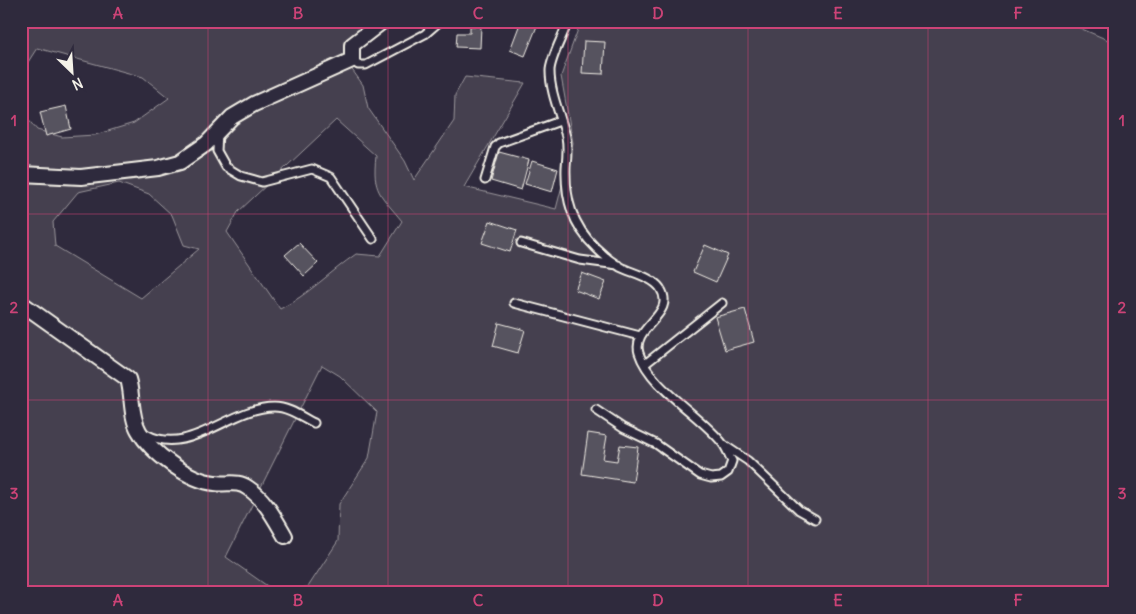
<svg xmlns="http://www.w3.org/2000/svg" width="1136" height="614" viewBox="0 0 1136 614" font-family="Delius,sans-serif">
<rect width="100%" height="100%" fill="#2f2a3d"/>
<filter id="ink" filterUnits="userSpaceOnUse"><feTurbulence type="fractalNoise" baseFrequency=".02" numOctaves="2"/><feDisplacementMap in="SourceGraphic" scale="10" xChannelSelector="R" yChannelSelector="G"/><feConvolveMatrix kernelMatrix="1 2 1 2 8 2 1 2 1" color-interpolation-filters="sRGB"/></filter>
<g filter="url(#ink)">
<path fill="#454050" stroke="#9c989c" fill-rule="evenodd" d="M 21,21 L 372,21 L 345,44 L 343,57 L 363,85 L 368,108 L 405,161 L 414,180 L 454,121 L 455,95 L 465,77 L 525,83 L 464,187 L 556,209 L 573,143 L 561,76 L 581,21 L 1063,21 L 1108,40 L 1115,43 L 1115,593 L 21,593 L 21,111 L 37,130 L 62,137 L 95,135 L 134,123 L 169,98 L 143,77 L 37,48 L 21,73 ZM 336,120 L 376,156 C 372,192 380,194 402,221 L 380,256 L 356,254 C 330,272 308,295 280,309 L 227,232 L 238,212 ZM 119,183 L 149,194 L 172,215 L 184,245 L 199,249 L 141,298 L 55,246 L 53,222 L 78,192 ZM 322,365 L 340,376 L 377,412 L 369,458 L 339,504 L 338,541 L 308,587 L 273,590 L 226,557 Z"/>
<path fill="#56525f" stroke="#f4f1e8" d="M 521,21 L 537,26 L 525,56 L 510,50 Z
M 470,26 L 481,26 L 480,48 L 456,47 L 457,33 L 470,33 Z
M 584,41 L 605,42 L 603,74 L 582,73 Z
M 66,106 L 71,129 L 46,136 L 40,112 Z
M 499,152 L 529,160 L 521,190 L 491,181 Z
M 532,161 L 558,169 L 552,192 L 525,184 Z
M 490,221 L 517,230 L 510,252 L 482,243 Z
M 299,243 L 318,263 L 304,276 L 285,255 Z
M 705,245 L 728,255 L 716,282 L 693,272 Z
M 582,273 L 606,282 L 599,299 L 575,290 Z
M 745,309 L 754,342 L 725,350 L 715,317 Z
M 499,323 L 525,330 L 518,353 L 493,346 Z
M 588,433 L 607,436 L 603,459 L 617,461 L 620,445 L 638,447 L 633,482 L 582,474 Z"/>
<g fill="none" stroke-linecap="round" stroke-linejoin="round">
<defs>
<path id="lane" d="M 568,21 C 564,34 550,59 550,71 C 550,93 561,116 566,137 C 568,146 567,157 566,167 C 565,199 572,225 596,248 C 603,255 612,262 620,267 C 632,273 652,277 660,288 C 678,315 631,326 639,353 C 650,388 702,416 723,444 C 727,449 729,456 732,461 L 728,472 L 721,477 L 711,478 L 700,475 L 656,444 L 623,428 L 596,410
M 352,60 L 358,65 L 366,65 L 425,34 L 440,21
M 218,132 L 217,151 L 226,167 L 241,176 L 262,182 L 312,169 L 331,177 L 373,239
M 485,180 L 495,147 L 499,143 L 560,121
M 521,243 L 580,260 L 618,265
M 514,303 L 640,336
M 645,364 L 722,303
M 146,434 C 189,458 230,407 274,407 C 288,407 302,417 314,423
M 724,445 L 748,461 L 799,510 L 815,519"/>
<path id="street" d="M 21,174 L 81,177 L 158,168 L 180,162 L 206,144 L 232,117 L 254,104 L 352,60 L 352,45 L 383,21
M 21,303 L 128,379 C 133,395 130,416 139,431 C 151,453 190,481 215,483 C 228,485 237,480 248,488 C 265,499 275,519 285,536"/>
</defs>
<use href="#lane" stroke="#f4f1e8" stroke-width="11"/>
<use href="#street" stroke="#f4f1e8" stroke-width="18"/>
<use href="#lane" stroke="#2f2a3d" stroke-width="7"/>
<use href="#street" stroke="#2f2a3d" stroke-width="14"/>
</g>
</g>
<path fill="none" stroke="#cc4377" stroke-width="1" stroke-opacity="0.55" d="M 208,21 L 208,593M 388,21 L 388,593M 568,21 L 568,593M 748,21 L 748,593M 928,21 L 928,593M 21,214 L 1115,214M 21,400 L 1115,400"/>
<rect width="1136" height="614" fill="none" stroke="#2f2a3d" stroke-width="55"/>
<g transform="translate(72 72) rotate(155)" stroke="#2f2a3d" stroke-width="4" paint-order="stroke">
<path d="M0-4L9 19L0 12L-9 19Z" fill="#f4f1e8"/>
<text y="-8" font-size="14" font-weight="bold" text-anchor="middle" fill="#f4f1e8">N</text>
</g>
<rect x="28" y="28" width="1080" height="558" fill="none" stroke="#cc4377" stroke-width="2"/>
<g font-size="16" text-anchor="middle" font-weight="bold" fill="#cc4377">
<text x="118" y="19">A</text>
<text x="298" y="19">B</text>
<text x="478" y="19">C</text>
<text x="658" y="19">D</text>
<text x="838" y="19">E</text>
<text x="1018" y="19">F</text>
<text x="14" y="126">1</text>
<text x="1122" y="126">1</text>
<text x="14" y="313">2</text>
<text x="1122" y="313">2</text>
<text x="14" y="499">3</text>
<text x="1122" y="499">3</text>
<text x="118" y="606">A</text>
<text x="298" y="606">B</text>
<text x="478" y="606">C</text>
<text x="658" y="606">D</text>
<text x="838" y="606">E</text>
<text x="1018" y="606">F</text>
</g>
</svg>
